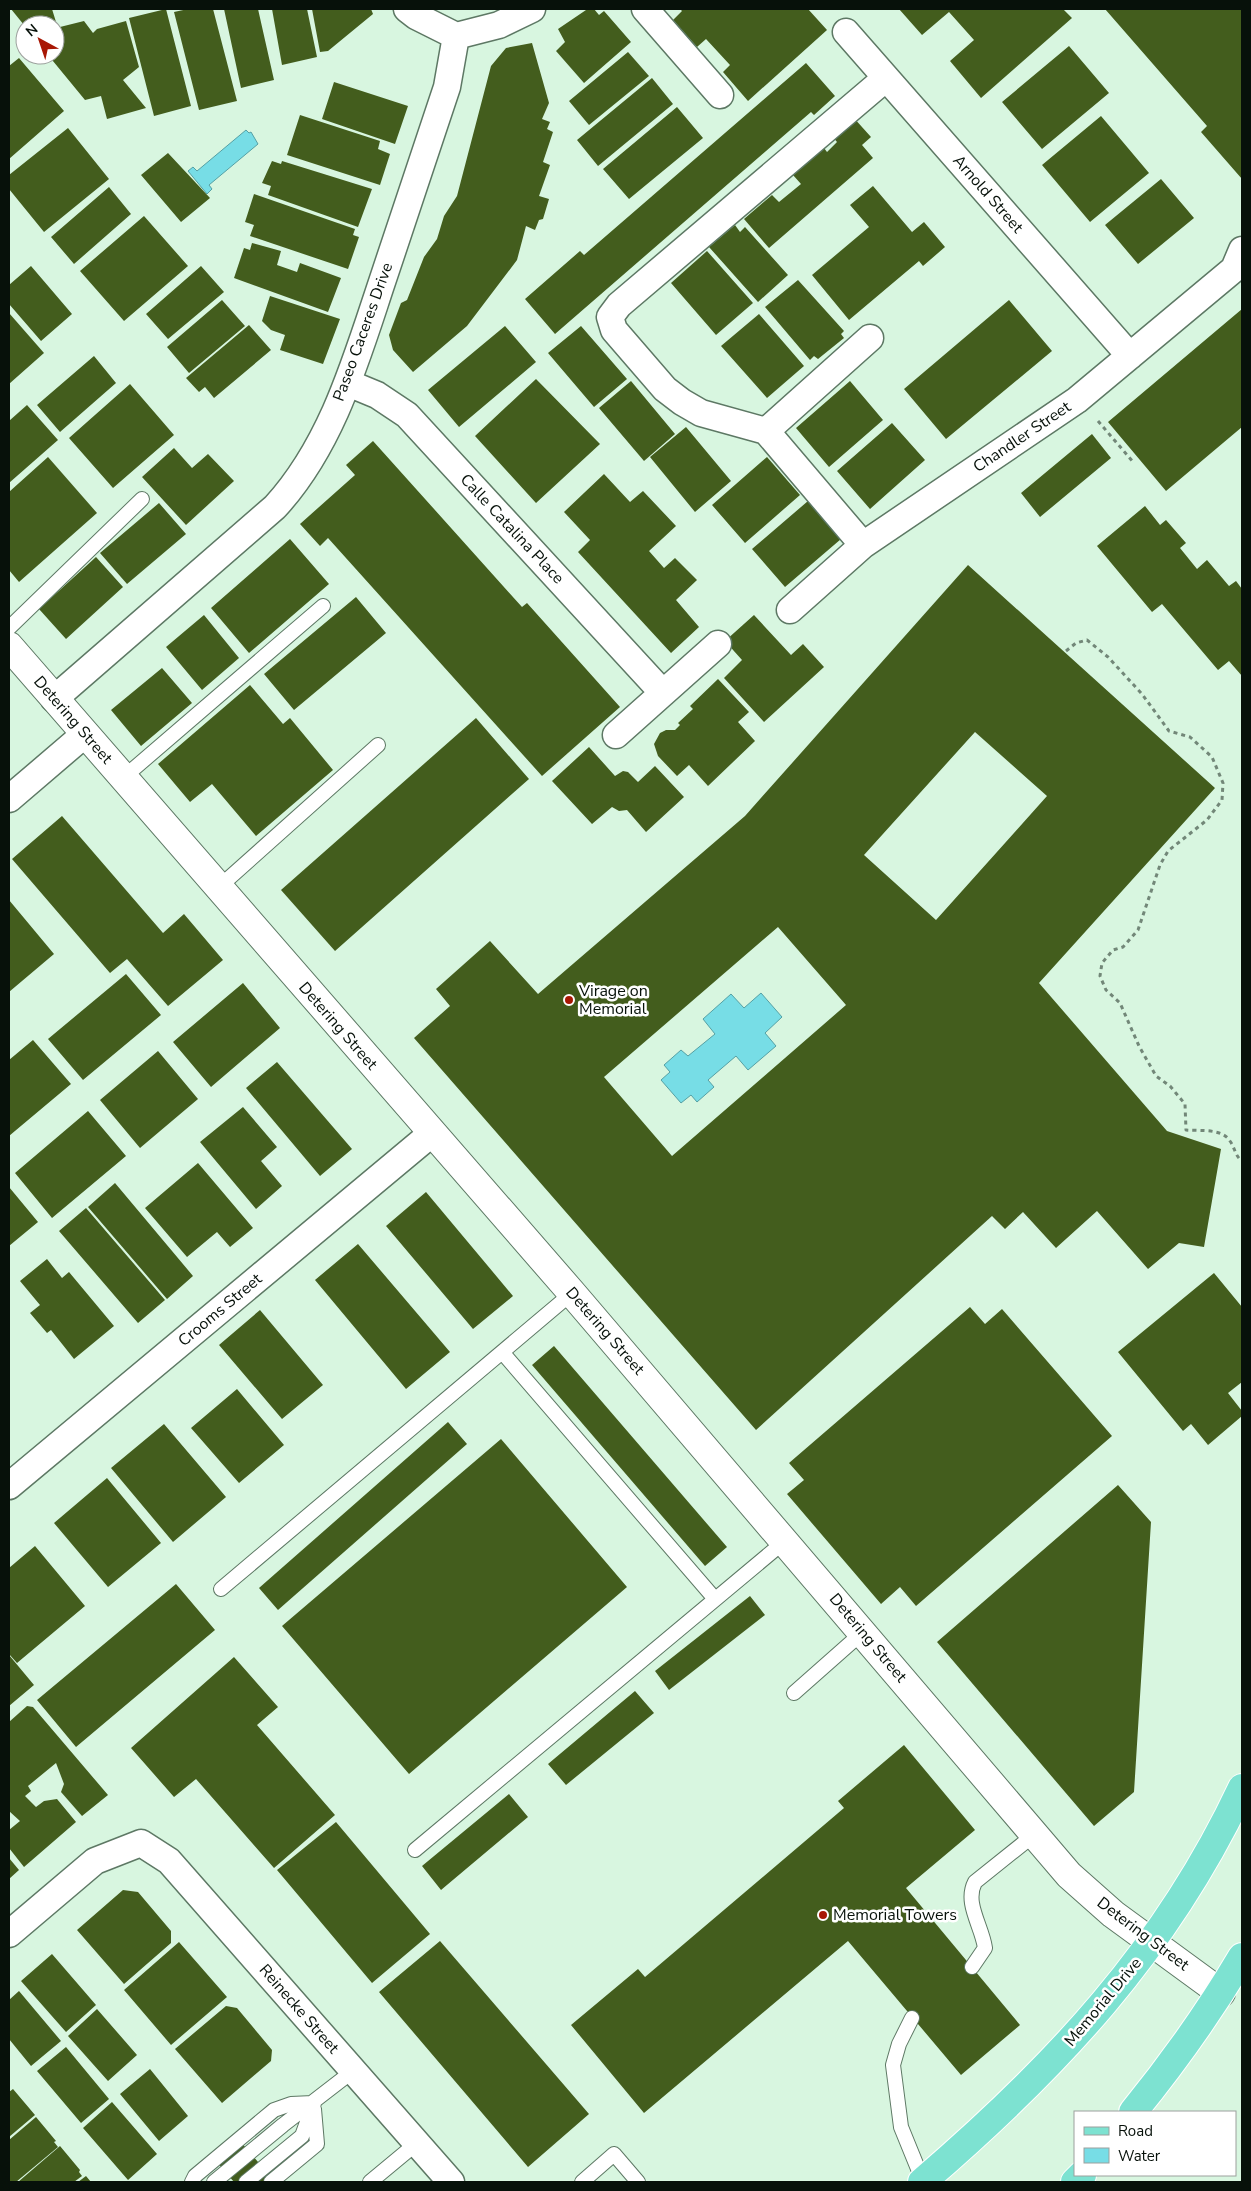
<svg xmlns="http://www.w3.org/2000/svg" width="1251" height="2191" viewBox="0 0 1251 2191" font-family="'Nunito Sans',sans-serif">
<rect width="100%" height="100%" fill="#d8f6e0"/>
<path fill="#77dde6" stroke="#55a0a4" d="M 246,130 L 249,133 L 251,132 L 258,144 L 209,185 L 212,189 L 207,194 L 188,171 L 193,167 L 197,171 Z
M 761,993 L 782,1017 L 765,1033 L 776,1046 L 748,1070 L 736,1056 L 708,1080 L 714,1087 L 697,1102 L 691,1095 L 681,1103 L 661,1080 L 670,1072 L 664,1065 L 681,1050 L 688,1056 L 715,1034 L 703,1019 L 731,994 L 744,1008 Z"/>
<path fill="#435d1d" fill-rule="evenodd" d="M 11,9 L 52,9 L 56,22 L 60,27 L 84,21 L 93,33 L 97,29 L 126,21 L 139,67 L 123,80 L 146,108 L 107,119 L 101,96 L 85,100 L 48,55 L 55,55 L 55,25 L 24,25 Z
M 166,9 L 191,106 L 154,116 L 129,18 Z
M 188,9 L 213,9 L 237,101 L 199,110 L 174,12 Z
M 224,9 L 258,9 L 274,80 L 241,88 Z
M 272,9 L 307,9 L 317,57 L 282,65 Z
M 312,9 L 371,9 L 373,14 L 328,51 L 320,52 Z
M 594,9 L 599,15 L 604,11 L 631,42 L 584,83 L 556,51 L 565,42 L 558,29 L 586,10 Z
M 680,9 L 808,9 L 827,30 L 748,101 L 723,72 L 730,65 L 706,39 L 697,47 L 673,20 L 682,11 Z
M 899,9 L 1063,9 L 1072,18 L 981,98 L 950,61 L 974,40 L 949,12 L 922,35 Z
M 1105,9 L 1242,9 L 1242,179 L 1201,132 L 1207,126 Z
M 532,43 L 549,103 L 542,119 L 550,122 L 547,129 L 553,132 L 543,162 L 550,165 L 539,196 L 549,199 L 543,219 L 539,220 L 535,230 L 526,226 L 517,260 L 467,326 L 413,372 L 393,350 L 389,335 L 401,303 L 407,300 L 424,257 L 437,239 L 444,216 L 457,196 L 491,66 L 506,48 Z
M 1069,46 L 1109,93 L 1042,149 L 1002,102 Z
M 628,52 L 649,76 L 589,125 L 569,101 Z
M 19,58 L 64,111 L 9,159 L 9,66 Z
M 806,63 L 835,96 L 814,115 L 811,112 L 555,334 L 525,299 L 580,251 L 584,255 Z
M 652,78 L 673,104 L 598,166 L 577,140 Z
M 334,82 L 408,106 L 395,144 L 322,119 Z
M 677,107 L 703,138 L 629,199 L 603,169 Z
M 300,115 L 380,141 L 378,149 L 390,154 L 380,185 L 287,155 Z
M 1101,116 L 1149,173 L 1090,222 L 1042,165 Z
M 853,117 L 871,137 L 862,145 L 873,158 L 769,248 L 744,219 L 772,195 L 779,202 L 801,184 L 793,175 L 824,148 L 827,152 L 837,142 L 831,135 Z
M 68,128 L 109,179 L 44,232 L 9,189 L 9,175 Z
M 168,153 L 210,198 L 181,222 L 141,175 Z
M 272,161 L 281,164 L 282,161 L 372,189 L 358,227 L 268,195 L 271,186 L 262,183 Z
M 1161,179 L 1194,218 L 1138,264 L 1105,225 Z
M 873,186 L 912,232 L 924,222 L 945,247 L 923,266 L 919,261 L 849,320 L 812,275 L 869,227 L 850,205 Z
M 109,187 L 131,214 L 74,264 L 51,237 Z
M 254,194 L 355,229 L 353,235 L 359,237 L 348,269 L 250,236 L 254,225 L 245,222 Z
M 144,216 L 188,266 L 124,321 L 80,271 Z
M 735,225 L 740,232 L 745,227 L 788,275 L 758,302 L 709,247 Z
M 252,243 L 281,251 L 277,265 L 297,272 L 300,263 L 341,278 L 328,312 L 234,278 L 244,248 L 250,250 Z
M 707,251 L 753,303 L 716,335 L 671,283 Z
M 31,266 L 72,314 L 41,341 L 9,304 L 9,285 Z
M 201,266 L 224,292 L 168,339 L 146,314 Z
M 798,280 L 844,331 L 841,334 L 844,338 L 818,359 L 814,356 L 810,360 L 765,307 Z
M 270,296 L 340,319 L 323,364 L 280,350 L 285,335 L 271,330 L 262,321 Z
M 222,300 L 245,326 L 189,373 L 167,347 Z
M 1009,300 L 1052,351 L 946,439 L 904,389 Z
M 1242,309 L 1242,427 L 1166,491 L 1108,422 Z
M 9,313 L 44,353 L 9,384 Z
M 759,314 L 804,366 L 767,398 L 721,346 Z
M 249,325 L 271,350 L 214,398 L 205,387 L 199,392 L 186,378 Z
M 505,326 L 536,362 L 459,427 L 428,390 Z
M 581,326 L 627,379 L 594,407 L 548,353 Z
M 94,356 L 116,383 L 60,432 L 37,405 Z
M 536,379 L 600,444 L 536,503 L 475,436 Z
M 631,381 L 675,434 L 644,461 L 599,408 Z
M 850,381 L 883,420 L 829,467 L 796,428 Z
M 130,384 L 174,435 L 113,488 L 69,438 Z
M 27,405 L 58,440 L 9,483 L 9,421 Z
M 892,423 L 925,460 L 870,509 L 837,471 Z
M 686,427 L 731,481 L 695,512 L 650,457 Z
M 1092,434 L 1111,458 L 1040,517 L 1021,493 Z
M 373,441 L 522,607 L 527,603 L 620,707 L 542,776 L 328,538 L 320,546 L 300,524 L 355,475 L 346,465 Z
M 174,448 L 192,468 L 208,454 L 234,481 L 186,525 L 142,477 Z
M 48,457 L 97,513 L 19,582 L 9,570 L 9,492 Z
M 767,457 L 800,495 L 745,543 L 712,505 Z
M 604,474 L 630,502 L 643,491 L 676,526 L 649,551 L 664,568 L 675,558 L 697,580 L 676,600 L 699,627 L 671,653 L 578,552 L 590,540 L 564,512 Z
M 808,501 L 841,539 L 785,587 L 752,549 Z
M 159,503 L 186,534 L 127,584 L 100,553 Z
M 1145,506 L 1160,525 L 1166,520 L 1186,543 L 1180,548 L 1197,569 L 1207,560 L 1229,586 L 1236,581 L 1242,589 L 1242,676 L 1229,661 L 1218,670 L 1162,604 L 1152,612 L 1097,546 Z
M 290,539 L 329,584 L 249,653 L 211,608 Z
M 96,557 L 123,587 L 66,639 L 39,609 Z
M 968,565 L 1215,788 L 1039,983 L 1167,1131 L 1221,1149 L 1204,1247 L 1179,1243 L 1148,1269 L 1097,1211 L 1056,1248 L 1023,1212 L 1005,1229 L 992,1216 L 756,1430 L 414,1038 L 450,1006 L 436,989 L 490,941 L 538,994 L 745,816 ZM 975,732 L 1047,796 L 936,920 L 864,855 ZM 778,927 L 846,1005 L 672,1156 L 604,1077 Z
M 356,597 L 386,633 L 294,710 L 264,674 Z
M 204,615 L 239,658 L 202,690 L 166,647 Z
M 754,615 L 791,655 L 803,644 L 824,667 L 764,722 L 724,678 L 742,660 L 725,641 Z
M 162,668 L 192,703 L 141,746 L 111,710 Z
M 718,679 L 749,712 L 738,722 L 755,741 L 708,786 L 689,765 L 677,776 L 658,756 L 654,744 L 660,733 L 666,730 L 675,730 L 680,725 L 678,723 L 693,709 L 690,706 Z
M 250,685 L 283,724 L 290,718 L 333,770 L 256,836 L 212,784 L 190,802 L 158,764 Z
M 476,718 L 529,779 L 335,951 L 281,890 Z
M 589,747 L 615,776 L 623,771 L 628,772 L 638,782 L 655,766 L 684,797 L 646,832 L 627,810 L 619,811 L 612,807 L 592,824 L 552,781 Z
M 62,816 L 163,933 L 184,914 L 223,960 L 168,1006 L 127,959 L 110,973 L 12,859 Z
M 9,900 L 54,954 L 9,992 Z
M 126,974 L 161,1015 L 83,1080 L 48,1039 Z
M 243,983 L 280,1028 L 211,1087 L 173,1042 Z
M 33,1040 L 71,1084 L 9,1136 L 9,1060 Z
M 158,1051 L 198,1099 L 140,1148 L 100,1100 Z
M 277,1062 L 352,1149 L 320,1176 L 246,1088 Z
M 243,1107 L 277,1147 L 261,1161 L 282,1186 L 256,1209 L 200,1142 Z
M 88,1111 L 126,1156 L 52,1218 L 15,1173 Z
M 198,1163 L 253,1228 L 230,1247 L 217,1232 L 187,1257 L 145,1208 Z
M 115,1183 L 193,1276 L 167,1299 L 88,1207 Z
M 9,1187 L 38,1222 L 9,1246 Z
M 426,1192 L 513,1296 L 473,1329 L 386,1226 Z
M 86,1208 L 165,1300 L 138,1323 L 59,1231 Z
M 358,1244 L 450,1352 L 406,1389 L 315,1280 Z
M 47,1259 L 62,1278 L 69,1272 L 114,1326 L 74,1359 L 51,1330 L 47,1333 L 30,1313 L 40,1305 L 20,1281 Z
M 1214,1273 L 1242,1307 L 1242,1382 L 1228,1393 L 1242,1411 L 1242,1416 L 1208,1445 L 1191,1424 L 1183,1431 L 1118,1352 Z
M 970,1307 L 985,1324 L 1002,1309 L 1112,1436 L 916,1606 L 900,1587 L 881,1604 L 787,1494 L 804,1480 L 789,1463 Z
M 260,1310 L 323,1385 L 282,1419 L 219,1345 Z
M 554,1346 L 727,1547 L 705,1566 L 532,1365 Z
M 237,1389 L 284,1445 L 239,1483 L 191,1428 Z
M 448,1422 L 467,1444 L 278,1610 L 259,1588 Z
M 164,1424 L 226,1497 L 173,1542 L 111,1468 Z
M 501,1439 L 627,1587 L 409,1774 L 282,1626 Z
M 107,1478 L 161,1543 L 108,1587 L 54,1523 Z
M 1118,1485 L 1151,1522 L 1134,1792 L 1094,1826 L 937,1642 Z
M 35,1546 L 85,1606 L 17,1663 L 9,1654 L 9,1568 Z
M 176,1584 L 215,1630 L 76,1747 L 37,1700 Z
M 750,1596 L 765,1615 L 669,1690 L 655,1671 Z
M 9,1655 L 34,1685 L 9,1706 Z
M 234,1657 L 278,1707 L 257,1725 L 335,1815 L 274,1868 L 196,1779 L 174,1797 L 131,1748 Z
M 635,1691 L 654,1713 L 566,1785 L 548,1764 Z
M 27,1706 L 33,1707 L 108,1795 L 82,1816 L 61,1792 L 64,1784 L 56,1763 L 28,1786 L 31,1791 L 25,1796 L 36,1807 L 44,1801 L 57,1799 L 76,1822 L 24,1867 L 9,1848 L 9,1830 L 20,1821 L 9,1811 L 9,1722 Z
M 904,1745 L 975,1830 L 906,1888 L 1020,2025 L 961,2075 L 848,1941 L 644,2113 L 571,2025 L 638,1969 L 645,1977 L 844,1808 L 838,1801 Z
M 509,1794 L 528,1817 L 441,1890 L 422,1866 Z
M 336,1822 L 430,1934 L 372,1983 L 277,1870 Z
M 9,1858 L 19,1870 L 9,1879 Z
M 123,1890 L 138,1892 L 171,1931 L 171,1943 L 124,1984 L 77,1930 Z
M 440,1941 L 589,2114 L 528,2167 L 379,1992 Z
M 179,1942 L 227,1997 L 171,2045 L 124,1990 Z
M 52,1954 L 96,2005 L 66,2032 L 21,1981 Z
M 19,1991 L 61,2041 L 31,2066 L 9,2039 L 9,2000 Z
M 226,2006 L 237,2008 L 272,2050 L 271,2061 L 222,2103 L 175,2049 Z
M 97,2009 L 137,2055 L 108,2081 L 68,2036 Z
M 66,2047 L 109,2099 L 81,2123 L 37,2071 Z
M 150,2069 L 188,2116 L 159,2141 L 120,2094 Z
M 13,2089 L 35,2115 L 9,2137 L 9,2092 Z
M 112,2102 L 157,2154 L 128,2180 L 83,2128 Z
M 36,2117 L 56,2141 L 54,2142 L 58,2147 L 16,2182 L 9,2182 L 9,2140 Z
M 235,2135 L 275,2182 L 234,2182 L 211,2155 Z
M 60,2146 L 80,2170 L 79,2172 L 82,2176 L 74,2182 L 18,2182 Z
M 86,2176 L 91,2182 L 78,2182 Z"/>
<g fill="none" stroke-linecap="round" stroke-linejoin="round">
<defs>
<path id="service" d="M 9,628 L 142,499
M 123,778 L 323,606
M 218,888 L 378,745
M 502,1352 L 715,1599
M 221,1589 L 572,1293
M 794,1693 L 863,1632
M 415,1850 L 785,1541
M 972,1967 L 985,1948 C 982,1926 964,1903 975,1882 L 1035,1834
M 912,2018 L 899,2044 L 893,2065 L 901,2127 L 923,2181
M 192,2182 L 195,2176 L 274,2110 L 291,2104 L 313,2103
M 214,2182 L 283,2125 L 353,2071
M 246,2182 L 302,2136 L 314,2103
M 271,2182 L 317,2144 L 314,2109
M 370,2182 L 417,2143
M 582,2182 L 614,2154 L 638,2182"/>
<path id="minor" d="M 407,9 L 416,16 L 456,36 L 499,25 L 532,9
M 645,9 L 720,95
M 846,32 L 1130,356
M 348,383 L 377,395 L 407,415 L 663,693
M 766,431 L 870,338
M 863,545 L 766,431 L 701,413 L 682,402 L 665,389 L 614,330 L 610,317 L 619,305 L 886,78
M 790,610 L 863,545 L 1077,400 L 1234,269 L 1242,250
M 54,699 L 275,507 C 332,445 356,360 382,282 C 404,217 425,152 447,87 L 456,36
M 616,735 L 718,644
M 9,799 L 85,734
M 9,1486 L 431,1134
M 9,1934 L 95,1861 L 141,1843 L 169,1861 L 451,2182"/>
<path id="tertiary" d="M 9,646 L 572,1293 L 1069,1875 L 1113,1914 L 1221,1993"/>
<path id="primary" d="M 1133,2112 C 1173,2063 1210,2011 1242,1957
M 922,2182 C 1056,2067 1166,1950 1242,1788
M 1075,2182 L 1082,2175"/>
</defs>
<use href="#service" stroke="#5d7864" stroke-width="16"/>
<use href="#minor" stroke="#5d7864" stroke-width="29"/>
<use href="#tertiary" stroke="#5d7864" stroke-width="30"/>
<use href="#primary" stroke="#fff" stroke-width="30"/>
<path stroke="#728778" stroke-width="3" stroke-dasharray="4 4" stroke-linecap="butt" d="M 1098,421 L 1134,463
M 1066,651 L 1076,643 L 1087,640 L 1108,657 L 1142,694 L 1169,731 L 1190,737 L 1212,757 L 1223,783 L 1222,800 L 1207,820 L 1168,851 L 1160,865 L 1138,930 L 1123,947 L 1113,950 L 1102,963 L 1100,976 L 1106,990 L 1120,1003 L 1139,1046 L 1156,1076 L 1170,1086 L 1185,1104 L 1186,1130 C 1199,1131 1222,1128 1230,1141 C 1235,1148 1235,1156 1242,1161"/>
<use href="#service" stroke="#fff" stroke-width="14"/>
<use href="#minor" stroke="#fff" stroke-width="26"/>
<use href="#tertiary" stroke="#fff" stroke-width="28"/>
<use href="#primary" stroke="#7de2d1" stroke-width="28"/>
</g>
<g fill="#a81704" stroke="#fff" stroke-width="2">
<circle cx="569" cy="1000" r="5"/>
<circle cx="823" cy="1915" r="5"/>
</g>
<g text-anchor="middle" dominant-baseline="central" stroke-width="5" stroke-linejoin="round" paint-order="stroke">
<g font-size="16" fill="#07110a" stroke="#fff">
<text transform="translate(988 194) rotate(49)">Arnold Street</text>
<text transform="translate(363 332) rotate(-70)">Paseo Caceres Drive</text>
<text transform="translate(1022 437) rotate(-34)">Chandler Street</text>
<text transform="translate(512 529) rotate(47)">Calle Catalina Place</text>
<text transform="translate(73 720) rotate(49)">Detering Street</text>
<text transform="translate(338 1026) rotate(49)">Detering Street</text>
<text transform="translate(220 1310) rotate(-40)">Crooms Street</text>
<text transform="translate(605 1331) rotate(49)">Detering Street</text>
<text transform="translate(868 1638) rotate(50)">Detering Street</text>
<text transform="translate(1143 1934) rotate(37)">Detering Street</text>
<text transform="translate(1103 2002) rotate(-50)">Memorial Drive</text>
<text transform="translate(299 2009) rotate(49)">Reinecke Street</text>
</g>
<g font-size="16" fill="#07110a" stroke="#fff" text-anchor="start">
<text x="579" y="991">Virage on<tspan x="579" dy="18">Memorial</tspan></text>
<text x="833" y="1915">Memorial Towers</text>
</g>
</g>
<rect width="1251" height="2191" fill="none" stroke="#07110a" stroke-width="20"/>
<rect x="1074" y="2111" width="162" height="65" fill="#ffffff" stroke="#9ca09d"/>
<rect x="1084" y="2127" width="25" height="8" fill="#7de2d1" stroke="#9ca09d"/>
<text x="1118" y="2136" font-size="15" fill="#07110a">Road</text>
<rect x="1084" y="2148" width="25" height="15" fill="#77dde6" stroke="#9ca09d"/>
<text x="1118" y="2161" font-size="15" fill="#07110a">Water</text>
<g transform="translate(40 40) rotate(320)"><circle r="24" fill="#ffffff" stroke="#9ca09d"/>
<path d="M0-4L9 19L0 12L-9 19Z" fill="#a81704"/>
<text y="-8" font-size="14" font-weight="bold" text-anchor="middle" fill="#07110a">N</text>
</g>
</svg>
